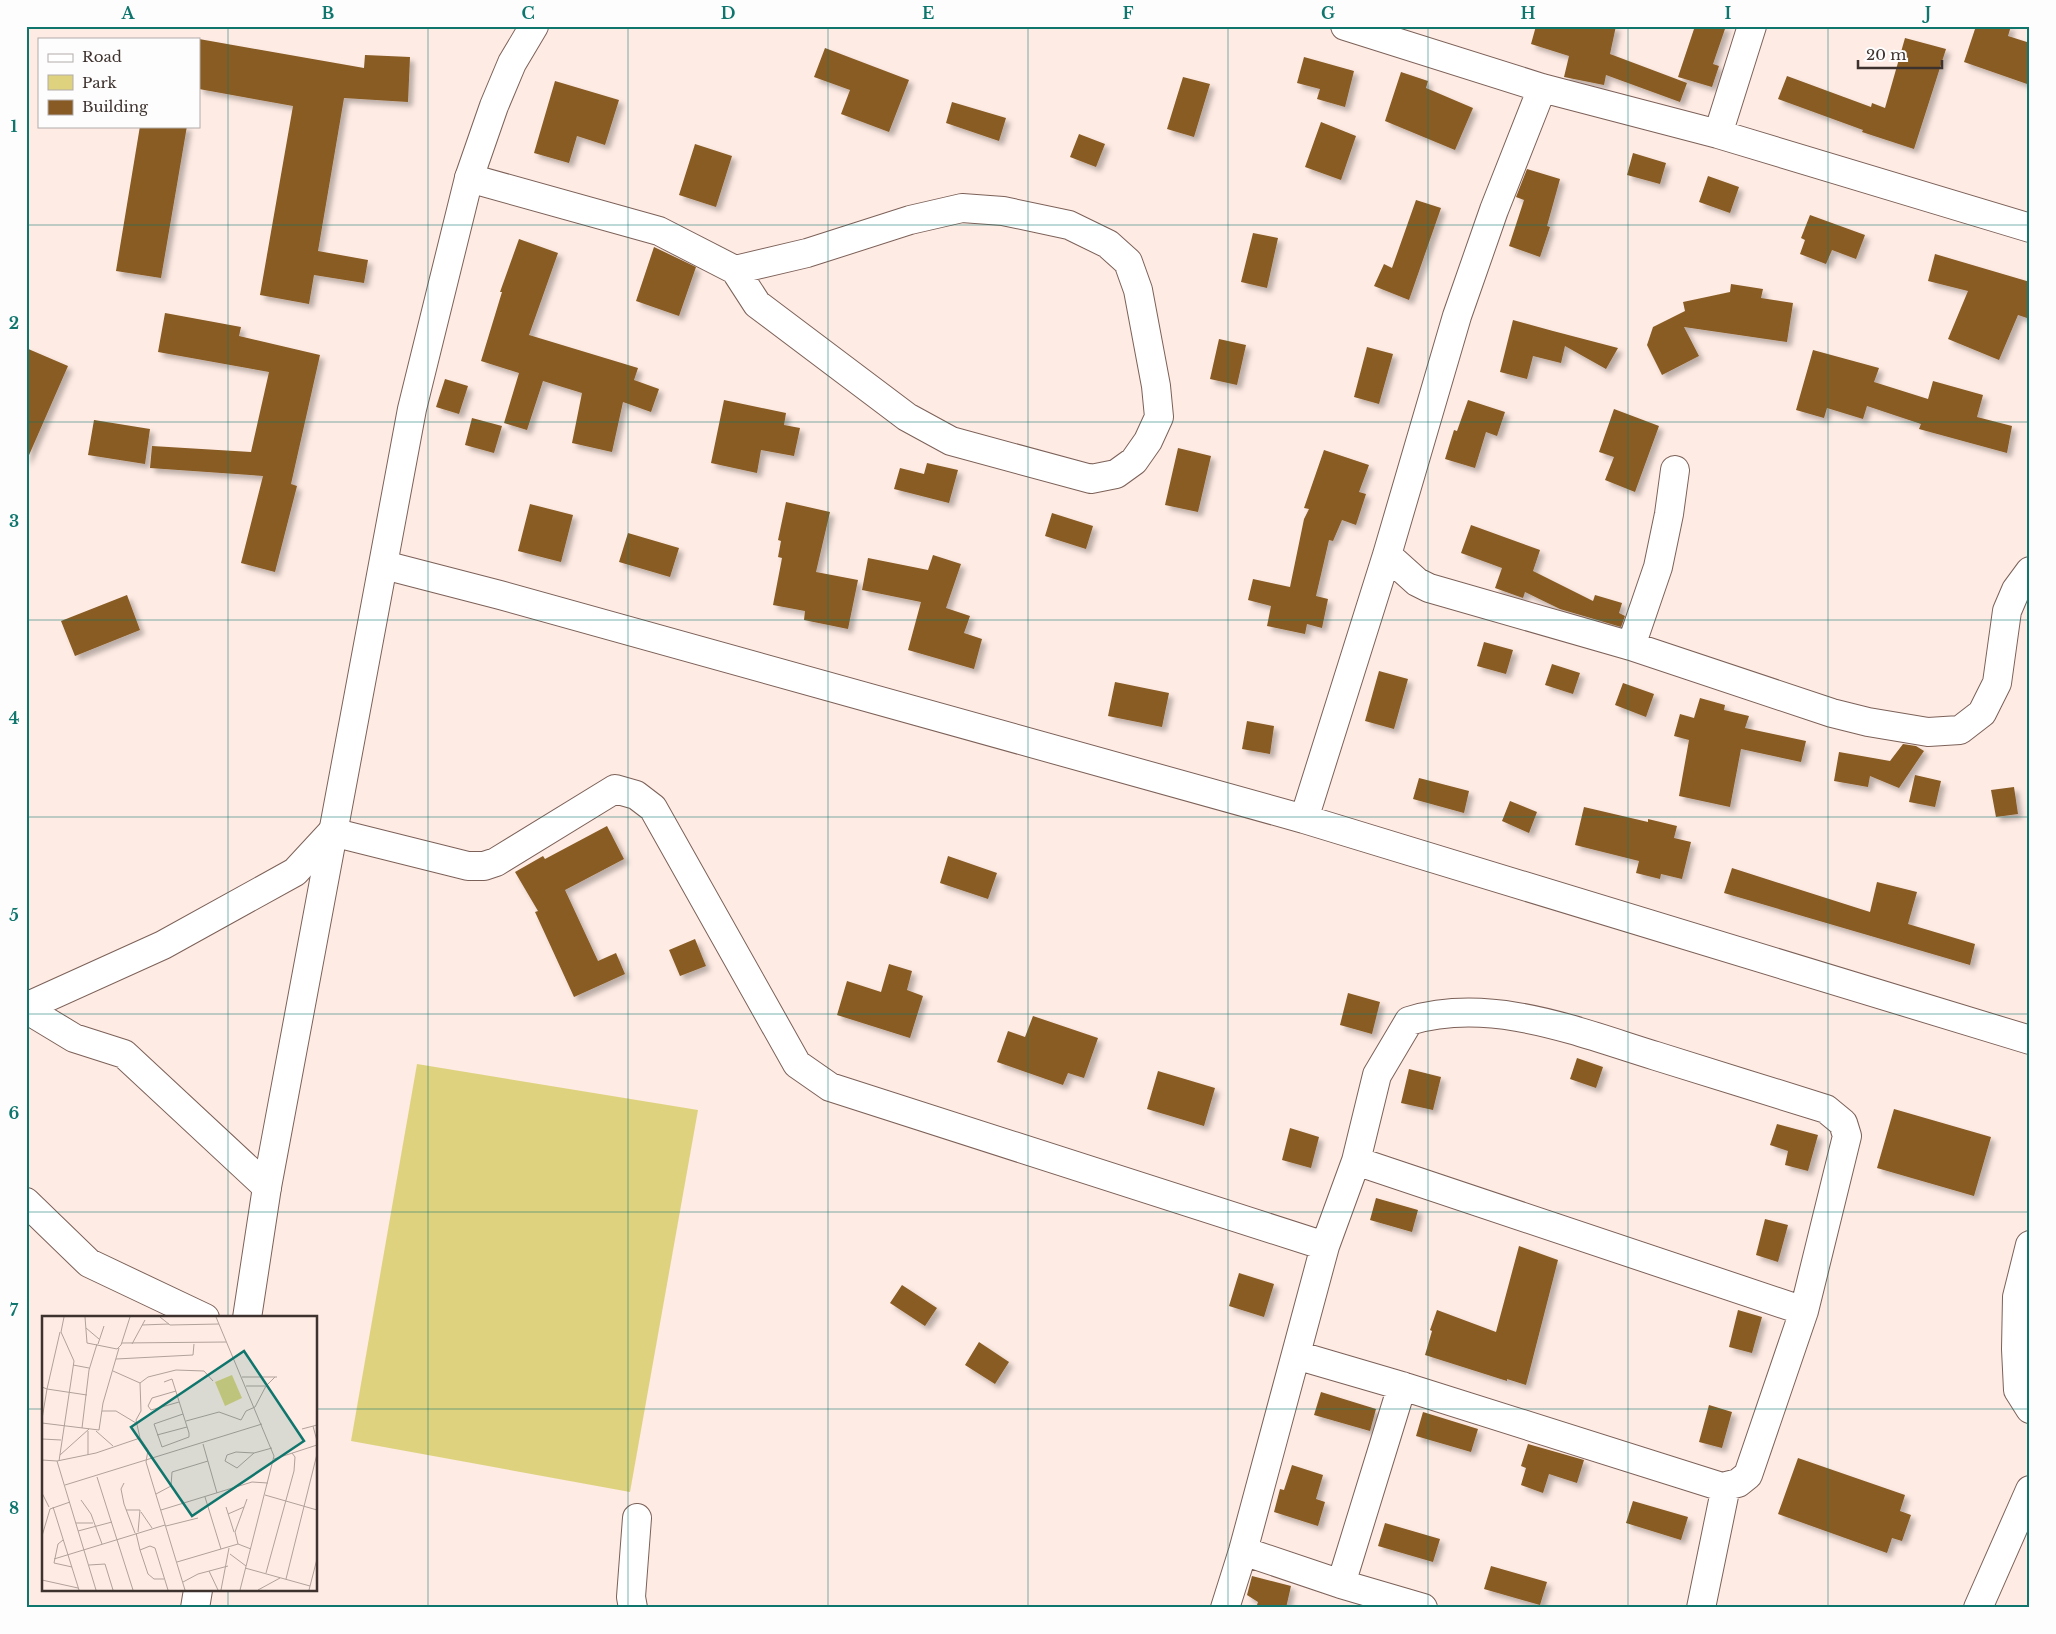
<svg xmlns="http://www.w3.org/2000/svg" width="2056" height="1634" viewBox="0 0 2056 1634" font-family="'Libre Baskerville',serif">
<defs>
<filter id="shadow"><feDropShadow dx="4.5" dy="4.5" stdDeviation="2.5" flood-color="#0004"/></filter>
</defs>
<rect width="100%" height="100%" fill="#feebe4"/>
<path fill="#dfd27f" d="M 417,1064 L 698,1110 L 630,1492 L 351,1441 Z"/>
<path fill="#885b24" filter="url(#shadow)" d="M 1536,26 L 1616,26 L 1610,54 L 1687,83 L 1680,102 L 1606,75 L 1604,85 L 1564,77 L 1569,56 L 1531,44 Z
M 1695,26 L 1726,26 L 1713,64 L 1719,66 L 1712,87 L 1678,77 Z
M 1976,26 L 2011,26 L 2008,36 L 2030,43 L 2030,85 L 1964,62 Z
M 1905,38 L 1946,49 L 1914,149 L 1862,132 L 1863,130 L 1778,99 L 1787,76 L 1871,107 L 1872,103 L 1885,108 Z
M 199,39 L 364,68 L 365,55 L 410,57 L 408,102 L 344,98 L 318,251 L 368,260 L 364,283 L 314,275 L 309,304 L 260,295 L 293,106 L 199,89 Z
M 825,48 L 909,80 L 889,132 L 841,114 L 850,90 L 814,77 Z
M 1304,57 L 1354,71 L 1345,107 L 1317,99 L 1320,89 L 1297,83 Z
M 1401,72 L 1428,81 L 1426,88 L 1473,108 L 1455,150 L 1385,121 Z
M 1183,77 L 1210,84 L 1194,137 L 1167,129 Z
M 555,81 L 619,100 L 605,145 L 577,136 L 569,163 L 534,153 Z
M 952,102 L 1006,118 L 999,141 L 946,123 Z
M 1321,122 L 1356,136 L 1341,180 L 1305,167 Z
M 140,126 L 187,126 L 161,278 L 116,271 Z
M 1079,134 L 1105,144 L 1096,167 L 1070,157 Z
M 695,144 L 732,156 L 716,207 L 679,195 Z
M 1633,153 L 1666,163 L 1660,184 L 1627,175 Z
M 1527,169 L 1560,179 L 1547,226 L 1550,227 L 1540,257 L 1509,246 L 1524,200 L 1516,197 Z
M 1708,176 L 1739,187 L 1730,213 L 1699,202 Z
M 1416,200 L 1441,208 L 1409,300 L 1374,286 L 1384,264 L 1392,268 Z
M 1810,215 L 1865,235 L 1856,259 L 1832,250 L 1826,264 L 1800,254 L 1805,240 L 1801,238 Z
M 1253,233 L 1278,238 L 1267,288 L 1241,282 Z
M 519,239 L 558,253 L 529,335 L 638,368 L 634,380 L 659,389 L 651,412 L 623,402 L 612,452 L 572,443 L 582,393 L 543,381 L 527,430 L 504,423 L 519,373 L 481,361 L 502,292 L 500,292 Z
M 654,247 L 696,267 L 679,316 L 636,301 Z
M 1935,254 L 2030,282 L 2030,319 L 2018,315 L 1999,360 L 1948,339 L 1968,291 L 1928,281 Z
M 1731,284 L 1763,289 L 1761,298 L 1793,303 L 1787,342 L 1684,327 L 1699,356 L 1662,375 L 1647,345 L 1653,327 L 1685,311 L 1683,302 L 1730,292 Z
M 165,313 L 241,327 L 239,336 L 320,355 L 291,484 L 297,486 L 275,572 L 241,563 L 263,476 L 150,468 L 152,446 L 251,452 L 269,372 L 158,352 Z
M 1513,320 L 1553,331 L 1618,348 L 1606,369 L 1565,346 L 1561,363 L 1533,356 L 1527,379 L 1500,372 Z
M 1219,339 L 1246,345 L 1237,385 L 1210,379 Z
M 1367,347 L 1393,354 L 1379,404 L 1354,397 Z
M 26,348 L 68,366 L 26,462 Z
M 1813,350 L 1879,368 L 1874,382 L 1928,399 L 1933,381 L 1983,395 L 1977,417 L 2012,426 L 2007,453 L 1919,429 L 1921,424 L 1867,406 L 1863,419 L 1827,408 L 1824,418 L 1796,410 Z
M 445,379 L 468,386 L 459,414 L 436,407 Z
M 724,400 L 786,413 L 784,425 L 800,428 L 794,456 L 761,450 L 757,473 L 711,463 Z
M 1468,400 L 1505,412 L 1497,436 L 1486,432 L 1475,468 L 1445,459 L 1454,430 L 1457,431 Z
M 1614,409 L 1659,426 L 1635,492 L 1605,480 L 1614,457 L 1599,452 Z
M 472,418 L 502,426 L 494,453 L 465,445 Z
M 94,420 L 150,429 L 145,464 L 88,455 Z
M 1178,448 L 1211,456 L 1198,512 L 1165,505 Z
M 1324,450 L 1369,465 L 1359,492 L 1366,494 L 1356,525 L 1342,520 L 1333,541 L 1329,540 L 1316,596 L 1328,599 L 1322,628 L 1307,624 L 1305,634 L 1267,626 L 1271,606 L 1248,600 L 1253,579 L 1290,587 L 1304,519 L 1309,509 L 1304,508 Z
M 927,463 L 958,470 L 949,503 L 894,489 L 900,468 L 924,474 Z
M 786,502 L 830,512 L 816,572 L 858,580 L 848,629 L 804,620 L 805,611 L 773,605 L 782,558 L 778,557 L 781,541 L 778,540 Z
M 530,504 L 573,515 L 561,562 L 518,551 Z
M 1052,513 L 1093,526 L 1086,549 L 1045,536 Z
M 1471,525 L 1540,550 L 1533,571 L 1593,601 L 1595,595 L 1622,603 L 1619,613 L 1625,616 L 1621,627 L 1560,609 L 1525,592 L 1523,598 L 1495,588 L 1502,568 L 1461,553 Z
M 628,533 L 679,548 L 670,577 L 619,562 Z
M 933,555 L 961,564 L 946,608 L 970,616 L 964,633 L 982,639 L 974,669 L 908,650 L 921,602 L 862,590 L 868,558 L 928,570 Z
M 127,595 L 140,630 L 75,656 L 61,621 Z
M 1484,642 L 1513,650 L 1506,674 L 1477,666 Z
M 1552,664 L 1580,673 L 1573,694 L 1545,685 Z
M 1379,671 L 1408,679 L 1394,729 L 1365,721 Z
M 1115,682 L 1169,693 L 1162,727 L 1108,716 Z
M 1623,683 L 1654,694 L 1646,717 L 1615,705 Z
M 1700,698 L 1725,705 L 1724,710 L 1749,716 L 1745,728 L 1806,741 L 1801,762 L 1741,749 L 1730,807 L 1679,796 L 1689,740 L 1674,736 L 1680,714 L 1694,718 Z
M 1247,721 L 1274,726 L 1270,754 L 1242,749 Z
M 1903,744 L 1916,746 L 1924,751 L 1899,788 L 1870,776 L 1868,787 L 1834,781 L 1839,752 L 1890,761 Z
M 1915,775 L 1941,781 L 1935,807 L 1909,802 Z
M 1419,778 L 1469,791 L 1464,813 L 1413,799 Z
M 2014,787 L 2018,814 L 1996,817 L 1991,790 Z
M 1510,801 L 1537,812 L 1529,833 L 1502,821 Z
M 1584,807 L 1648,822 L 1648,819 L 1677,826 L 1674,838 L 1691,842 L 1682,879 L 1661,874 L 1660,879 L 1636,873 L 1639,861 L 1575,845 Z
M 607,826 L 624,859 L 565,890 L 598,961 L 616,953 L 625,974 L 574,997 L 535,912 L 538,911 L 515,872 L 543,856 L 545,859 Z
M 948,856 L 997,873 L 988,899 L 940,883 Z
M 1732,868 L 1870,912 L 1877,882 L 1917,892 L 1908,924 L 1975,944 L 1970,965 L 1724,893 Z
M 695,939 L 706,966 L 680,976 L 669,950 Z
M 889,964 L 912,971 L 907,990 L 923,996 L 910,1038 L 837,1015 L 847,981 L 881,992 Z
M 1348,993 L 1380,1002 L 1372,1034 L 1340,1025 Z
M 1033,1016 L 1098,1038 L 1084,1078 L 1068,1073 L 1063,1085 L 997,1062 L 1008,1031 L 1025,1037 Z
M 1577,1058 L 1603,1067 L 1596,1088 L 1570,1079 Z
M 1409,1069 L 1441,1077 L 1433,1110 L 1401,1103 Z
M 1158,1071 L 1215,1088 L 1204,1126 L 1147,1109 Z
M 1894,1109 L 1991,1137 L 1974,1196 L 1877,1168 Z
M 1777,1124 L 1818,1135 L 1808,1171 L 1785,1165 L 1788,1151 L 1770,1145 Z
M 1290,1128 L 1319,1137 L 1311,1168 L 1282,1160 Z
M 1376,1198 L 1418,1210 L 1412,1232 L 1370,1220 Z
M 1765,1219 L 1788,1225 L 1778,1262 L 1756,1255 Z
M 1519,1246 L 1558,1260 L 1526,1385 L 1507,1379 L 1507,1381 L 1425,1355 L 1432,1331 L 1430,1330 L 1437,1310 L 1496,1332 Z
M 1239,1273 L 1274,1284 L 1264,1317 L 1229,1306 Z
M 902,1285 L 937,1308 L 925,1326 L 890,1303 Z
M 1738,1310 L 1762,1317 L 1752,1353 L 1729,1347 Z
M 979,1342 L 1009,1362 L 995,1384 L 965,1365 Z
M 1321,1392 L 1376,1409 L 1370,1431 L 1314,1415 Z
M 1709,1405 L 1732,1412 L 1722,1448 L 1699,1442 Z
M 1423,1412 L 1478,1429 L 1471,1452 L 1416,1436 Z
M 1528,1444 L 1584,1460 L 1577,1483 L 1549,1474 L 1543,1493 L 1521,1485 L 1526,1468 L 1521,1466 Z
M 1798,1458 L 1905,1495 L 1900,1511 L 1911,1515 L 1902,1541 L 1892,1538 L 1887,1553 L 1778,1514 Z
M 1292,1465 L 1323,1475 L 1316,1499 L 1325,1502 L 1318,1526 L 1274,1512 L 1280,1489 L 1284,1490 Z
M 1633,1501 L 1688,1517 L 1681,1540 L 1626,1523 Z
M 1385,1523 L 1440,1539 L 1433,1562 L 1378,1546 Z
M 1491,1566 L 1547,1582 L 1540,1605 L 1484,1589 Z
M 1252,1576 L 1291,1586 L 1286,1608 L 1256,1608 L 1258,1602 L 1247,1595 Z"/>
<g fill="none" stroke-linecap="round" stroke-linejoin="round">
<defs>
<path id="street" d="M 1345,26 L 1542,88 L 1718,134 L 2030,228
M 1718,134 L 1752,26
M 469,178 L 659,231 L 735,270 L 757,304 L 907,417 L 951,441 L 1091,479 L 1116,474 L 1134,461 L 1148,441 L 1159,417 L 1156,386 L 1138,290 L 1128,262 L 1108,244 L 1069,225 L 1003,211 L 962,208 L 910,220 L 807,253 L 735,270
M 1387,555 L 1417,582 L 1429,588 L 1631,646 L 1832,713 L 1868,722 L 1928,732 L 1960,730 L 1982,713 L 1997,683 L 2007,611 L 2016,590 L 2030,571
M 384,565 L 500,595 L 1304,819 L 2030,1040
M 1631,646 L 1658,567 L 1669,514 L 1675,470
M 1304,819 L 1387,555 L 1457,316 L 1494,210 L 1542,88
M 26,1007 L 163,945 L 295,872 L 332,832 L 468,866 L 484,866 L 496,862 L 615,789 L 636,795 L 653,808 L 797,1064 L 830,1087 L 1325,1246
M 26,1009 L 74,1038 L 124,1054 L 267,1187
M 1356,1161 L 1804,1311
M 26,1202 L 89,1263 L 205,1318
M 2030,1245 L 2017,1297 L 2016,1349 L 2018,1390 L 2030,1409
M 1243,1551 L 1341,1584 L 1423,1608
M 1341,1584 L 1402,1386
M 633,1608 L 631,1597 L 637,1518
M 1225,1608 L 1243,1551 L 1325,1246 L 1356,1161 L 1377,1075 L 1409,1021 C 1491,996 1578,1032 1656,1056 C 1713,1074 1769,1091 1826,1109 L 1843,1123 L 1847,1136 L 1804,1311 L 1748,1475 L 1738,1483 L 1722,1487 L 1402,1386 L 1296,1355
M 1701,1608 L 1726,1486
M 1978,1608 L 2030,1490"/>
<path id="secondary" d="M 247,1318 L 267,1187 L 412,409 L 469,178 L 494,106 L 512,63 L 534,26
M 195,1608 L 198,1590"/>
</defs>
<use href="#street" stroke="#7c6158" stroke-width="30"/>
<use href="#secondary" stroke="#7c6158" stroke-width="30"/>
<use href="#street" stroke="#fff" stroke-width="28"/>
<use href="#secondary" stroke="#fff" stroke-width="28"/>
</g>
<path fill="none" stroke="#0f766e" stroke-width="1" stroke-opacity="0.55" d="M 228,26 L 228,1318M 428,26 L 428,1608M 628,26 L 628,1608M 828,26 L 828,1608M 1028,26 L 1028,1608M 1228,26 L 1228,1608M 1428,26 L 1428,1608M 1628,26 L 1628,1608M 1828,26 L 1828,1608M 26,225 L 2030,225M 26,422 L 2030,422M 26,620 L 2030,620M 26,817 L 2030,817M 26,1014 L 2030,1014M 26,1212 L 2030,1212M 26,1409 L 44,1409M 316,1409 L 2030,1409M 228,1590 L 228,1608"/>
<g transform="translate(42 1316)">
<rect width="275" height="275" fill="#feebe4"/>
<path d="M 190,59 L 200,82 L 183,90 L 173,66 Z" fill="#dfd27f"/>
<path fill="none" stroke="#b1a19b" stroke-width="1" d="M 43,1 L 45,27 L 75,33 L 79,29 L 88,1M 118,1 L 128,9 L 177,8M 174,1 L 232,140 L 198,274M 100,9 L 127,8M 44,12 L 57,23M 18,16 L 5,73 L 45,79M 80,27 L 184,26M 56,28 L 62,10M 90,28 L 103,4M 74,43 L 151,39 L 152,28M 31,49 L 47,52M 71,55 L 98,67 L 99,95 L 94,104 L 98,122M 200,61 L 235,61M 122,66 L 130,63 L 147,117 L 147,121 L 120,131 L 112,108 L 141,98M 98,67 L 106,61 L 134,54 L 162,55 L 171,65M 204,70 L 223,70M 0,71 L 5,73 L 0,103M 134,75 L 110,82 L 106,90 L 109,94 L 137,86M 60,95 L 74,95 L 94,107M 144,105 L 177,96 L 199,104 L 204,95 L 213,91 L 224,70 L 233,61M 0,107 L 57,114 L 61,87 L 77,32M 271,110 L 275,125M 40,112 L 47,54 L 55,28M 260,113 L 275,109M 46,115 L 46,139M 54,115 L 71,130M 115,119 L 145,111M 0,123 L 19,124M 161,128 L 175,177M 212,137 L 195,152 L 183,145 L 185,139 L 194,136 L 212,137 L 230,132M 18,139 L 47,113M 232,143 L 275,129M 0,144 L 15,145M 17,145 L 32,45 L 19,16 L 22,1M 55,161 L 91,274M 82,167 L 79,173 L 82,188 L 93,217M 23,169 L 220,108M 0,177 L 7,191M 114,178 L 129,170 L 130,156 L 166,145M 223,179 L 275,194M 163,181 L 179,233M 39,184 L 49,198 L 60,228M 11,191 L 37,274M 184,191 L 192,216M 84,194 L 98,194 L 96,216M 119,194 L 210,166 L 226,167M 99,196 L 110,212M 186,198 L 202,191M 34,207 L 51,207M 124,210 L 156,202M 36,215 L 70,206M 94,217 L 98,234 L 108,230 L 113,232 L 126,274M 0,220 L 8,193 L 28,186M 21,224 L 16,228 L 12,247 L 30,251M 196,228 L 193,216 L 205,183M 98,234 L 106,258 L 112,263 L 122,263M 188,238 L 204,250M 12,243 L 123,209M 135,246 L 196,228 L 209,233M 47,249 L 63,248 L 71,274M 203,252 L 268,270M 167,255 L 176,274M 224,257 L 252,155 L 253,141 L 250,137M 244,263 L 275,138M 0,264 L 36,272M 141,266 L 156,258 L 186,250M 54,274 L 15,145 L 54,137 L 98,122 L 106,134 L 104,146 L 143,274M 179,274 L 187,232M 216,274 L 238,262M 267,274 L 275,243"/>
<path fill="#0f766e" fill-opacity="0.15" stroke="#0f766e" stroke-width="2.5" d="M 202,35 L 262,125 L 150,200 L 89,111 Z"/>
<rect width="275" height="275" fill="none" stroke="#3e322e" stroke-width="2.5"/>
</g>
<rect width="2056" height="1634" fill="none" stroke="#fdfdfd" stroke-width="55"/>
<rect x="38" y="38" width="162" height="90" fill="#fdfdfd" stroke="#b1acaa"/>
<rect x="48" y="54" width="25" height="8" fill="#ffffff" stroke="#b1acaa"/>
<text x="82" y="62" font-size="15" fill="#3e322e">Road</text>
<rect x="48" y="75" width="25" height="15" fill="#dfd27f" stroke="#b1acaa"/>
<text x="82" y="88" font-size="15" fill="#3e322e">Park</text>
<rect x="48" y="100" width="25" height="15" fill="#885b24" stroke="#b1acaa"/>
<text x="82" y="112" font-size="15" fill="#3e322e">Building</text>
<path d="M1858 60v8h84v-8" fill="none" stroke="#3e322e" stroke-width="2.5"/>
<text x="1866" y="60" font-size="15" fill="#3e322e" stroke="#fdfdfd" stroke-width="4" paint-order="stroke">20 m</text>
<rect x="28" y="28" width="2000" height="1578" fill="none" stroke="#0f766e" stroke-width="2"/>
<g font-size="16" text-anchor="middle" font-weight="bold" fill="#0f766e">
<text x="128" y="19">A</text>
<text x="328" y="19">B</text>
<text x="528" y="19">C</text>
<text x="728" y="19">D</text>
<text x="928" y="19">E</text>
<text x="1128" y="19">F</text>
<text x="1328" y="19">G</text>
<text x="1528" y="19">H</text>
<text x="1728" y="19">I</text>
<text x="1928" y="19">J</text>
<text x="14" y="132">1</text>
<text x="14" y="329">2</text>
<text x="14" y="527">3</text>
<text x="14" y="724">4</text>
<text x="14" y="921">5</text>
<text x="14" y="1119">6</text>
<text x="14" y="1316">7</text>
<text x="14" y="1514">8</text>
</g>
</svg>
